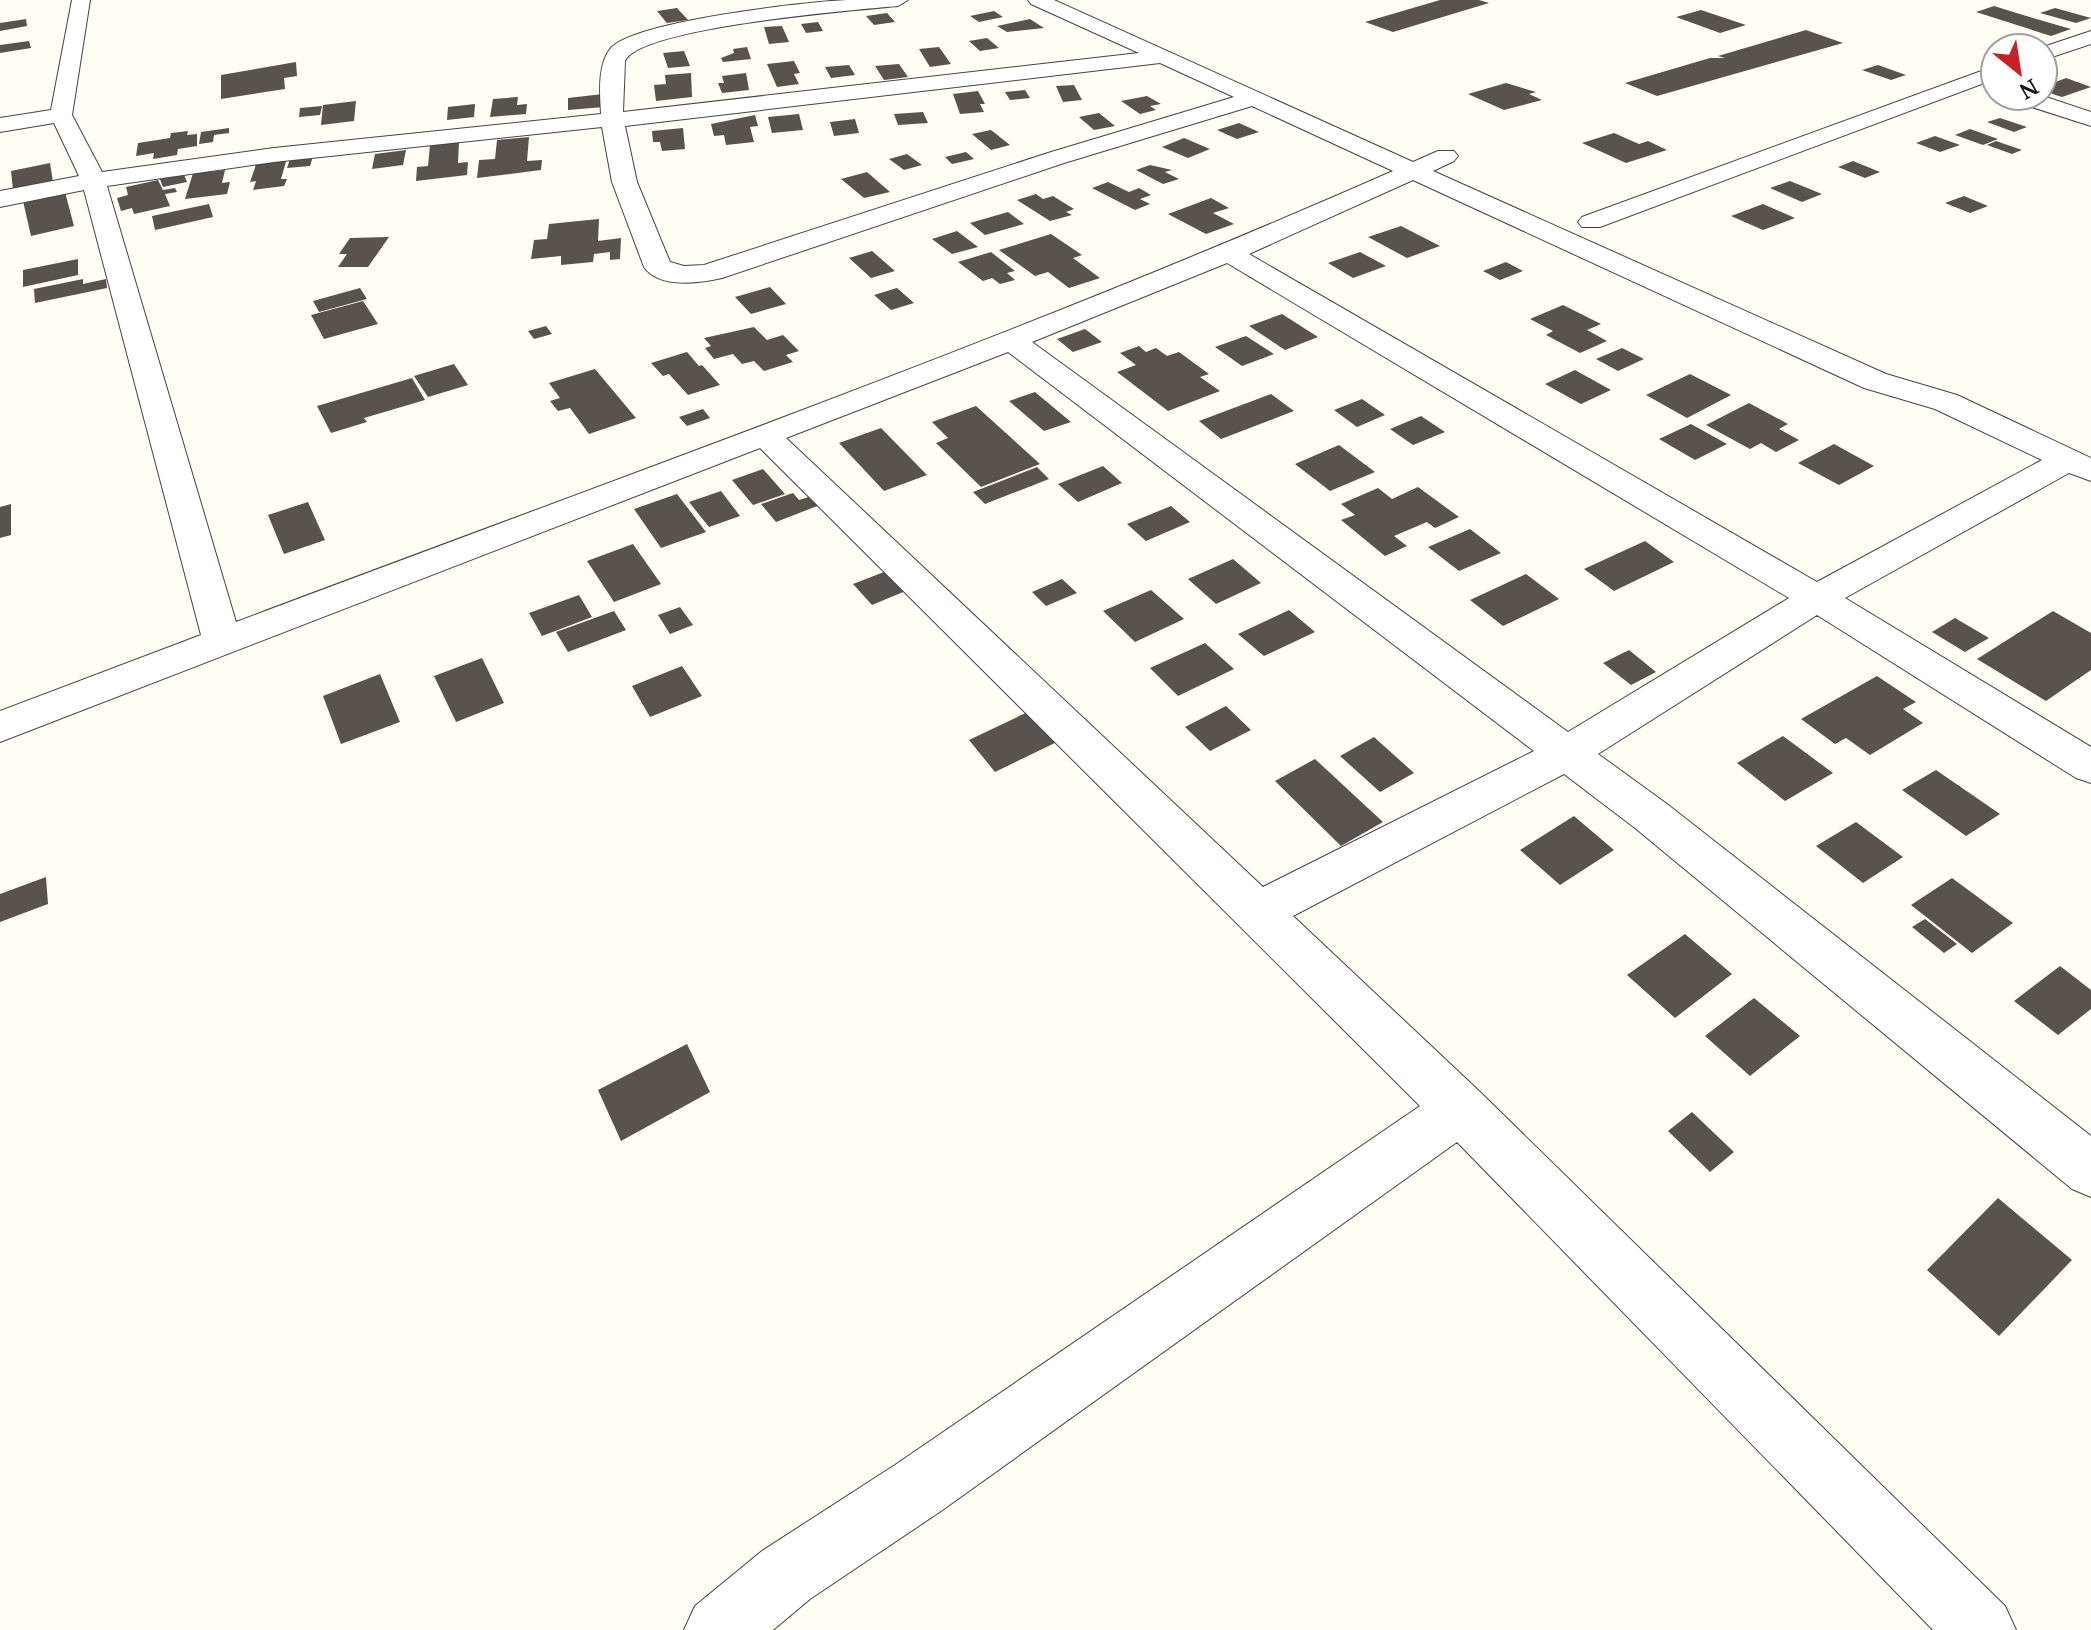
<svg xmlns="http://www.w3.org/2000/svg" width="2091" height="1630" viewBox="0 0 2091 1630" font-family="'Noto Serif',serif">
<rect width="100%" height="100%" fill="#fffdf4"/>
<path fill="#5a524c" d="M 1440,0 L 1479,0 L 1489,3 L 1393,32 L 1365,22 Z
M 1994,6 L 2023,15 L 2071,29 L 2051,36 L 1976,12 Z
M 677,8 L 688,20 L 667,23 L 657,11 Z
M 2055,8 L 2091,18 L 2076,23 L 2040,13 Z
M 1701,10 L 1746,25 L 1720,33 L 1676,17 Z
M 994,11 L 1003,17 L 979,22 L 970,16 Z
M 887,13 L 895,22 L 874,25 L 866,16 Z
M 26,19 L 27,26 L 0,31 L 0,23 Z
M 1030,19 L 1044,28 L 1007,32 L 997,26 Z
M 818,22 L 823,31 L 806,33 L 801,24 Z
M 782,26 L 789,42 L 769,44 L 764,27 Z
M 1806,30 L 1843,43 L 1657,96 L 1625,83 L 1710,58 L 1725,58 L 1718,56 Z
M 987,38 L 999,48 L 980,51 L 969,41 Z
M 29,41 L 31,48 L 0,53 L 0,45 Z
M 747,47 L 751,59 L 723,62 L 721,58 L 734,53 L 733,49 Z
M 939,47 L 951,64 L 930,67 L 919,49 Z
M 684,51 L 690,66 L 668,68 L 663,53 Z
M 794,61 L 800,73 L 794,74 L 799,84 L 777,87 L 767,64 Z
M 296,62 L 297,76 L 284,78 L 285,89 L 221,99 L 221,75 Z
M 899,64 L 908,77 L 884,80 L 875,66 Z
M 849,65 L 855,75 L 831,78 L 825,67 Z
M 1878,65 L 1906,75 L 1891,80 L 1862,70 Z
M 691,73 L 692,97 L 656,101 L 654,85 L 666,84 L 665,75 Z
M 746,73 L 749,90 L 722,93 L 718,83 L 724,83 L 722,76 Z
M 2066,78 L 2091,87 L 2062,97 L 2043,91 L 2043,87 Z
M 1506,83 L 1536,92 L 1529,94 L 1542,100 L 1504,110 L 1468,94 Z
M 1074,85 L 1082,100 L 1063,102 L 1056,86 Z
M 1025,90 L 1030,98 L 1010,100 L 1005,92 Z
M 978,91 L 985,104 L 980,104 L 984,112 L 960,114 L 953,94 Z
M 603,94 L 604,107 L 568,110 L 568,98 Z
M 1147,96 L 1161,104 L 1150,106 L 1156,110 L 1140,114 L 1121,101 Z
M 518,97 L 517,105 L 527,104 L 526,114 L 490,117 L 493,99 Z
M 356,101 L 354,121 L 321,125 L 323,105 Z
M 475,104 L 474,117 L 447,120 L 448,107 Z
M 322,106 L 320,115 L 299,117 L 300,108 Z
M 923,112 L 928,123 L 898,125 L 894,114 Z
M 1099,113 L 1115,126 L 1094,130 L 1079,117 Z
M 799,114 L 803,130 L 772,133 L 768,117 Z
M 755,115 L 758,126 L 750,127 L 754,142 L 726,145 L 724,135 L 714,136 L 711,124 Z
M 2000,118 L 2027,127 L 2014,132 L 1987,122 Z
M 855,119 L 859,133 L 834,136 L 830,122 Z
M 1239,123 L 1259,132 L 1237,139 L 1217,130 Z
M 229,128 L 229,133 L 214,135 L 213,142 L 199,144 L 201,132 Z
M 683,128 L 685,149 L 662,151 L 660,142 L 653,142 L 652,131 Z
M 1970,129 L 1998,139 L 1983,145 L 1955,135 Z
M 991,130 L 1010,145 L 991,150 L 972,134 Z
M 188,131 L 187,135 L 197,134 L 197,146 L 178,149 L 177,155 L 153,159 L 154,153 L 136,156 L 138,143 L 170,138 L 171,133 Z
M 1614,133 L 1639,144 L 1648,141 L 1667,150 L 1626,163 L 1582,143 Z
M 1935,136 L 1960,145 L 1940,152 L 1916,143 Z
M 529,137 L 527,161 L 542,160 L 541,170 L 477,178 L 479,160 L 495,159 L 497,140 Z
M 1184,138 L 1210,149 L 1188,158 L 1162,147 Z
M 1996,141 L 2022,150 L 2012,154 L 1987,145 Z
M 459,142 L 458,163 L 468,162 L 467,175 L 416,181 L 417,167 L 428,166 L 430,145 Z
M 406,150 L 403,165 L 372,169 L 375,154 Z
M 966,152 L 974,159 L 952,164 L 945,157 Z
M 314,153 L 310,166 L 287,168 L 291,156 Z
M 907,154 L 922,165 L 904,170 L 889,159 Z
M 287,158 L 281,179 L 287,179 L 284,186 L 253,190 L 256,181 L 250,182 L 257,162 Z
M 1853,161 L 1880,172 L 1865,178 L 1838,167 Z
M 50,163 L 53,182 L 13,190 L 11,171 Z
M 1150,165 L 1172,170 L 1165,172 L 1179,179 L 1163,184 L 1136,170 Z
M 210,168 L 209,172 L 225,170 L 222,183 L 230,182 L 227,194 L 185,199 L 194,170 Z
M 183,172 L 187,182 L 163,187 L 159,177 Z
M 867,172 L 890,192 L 864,198 L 841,179 Z
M 158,180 L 163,190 L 175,188 L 177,192 L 165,194 L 170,206 L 134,214 L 132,208 L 121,211 L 117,198 L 128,195 L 126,187 Z
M 1790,181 L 1822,194 L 1802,202 L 1770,188 Z
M 1108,182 L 1129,192 L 1139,188 L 1151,195 L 1140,199 L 1150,204 L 1135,210 L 1092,188 Z
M 65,192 L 74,226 L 31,236 L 23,201 Z
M 1036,194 L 1043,199 L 1053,196 L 1074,209 L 1066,212 L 1072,215 L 1050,221 L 1017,200 Z
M 1964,196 L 1988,206 L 1970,213 L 1945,203 Z
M 1211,198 L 1229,208 L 1213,213 L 1234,224 L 1206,234 L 1168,214 Z
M 209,204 L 213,217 L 155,230 L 152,216 Z
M 1763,204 L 1795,218 L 1763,230 L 1731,216 Z
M 1008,212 L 1024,224 L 985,235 L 970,223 Z
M 599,219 L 598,241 L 621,238 L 620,259 L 610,260 L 610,252 L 594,254 L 593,262 L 561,265 L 561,256 L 531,259 L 534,240 L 547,239 L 549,224 Z
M 1401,226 L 1440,246 L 1407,258 L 1368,237 Z
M 957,231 L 978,247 L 952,254 L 932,239 Z
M 1051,234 L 1082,255 L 1073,258 L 1100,278 L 1069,288 L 1048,272 L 1035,276 L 999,250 Z
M 389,237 L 368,267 L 338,267 L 347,254 L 339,254 L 350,238 Z
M 872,251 L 895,271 L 871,278 L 849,258 Z
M 991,252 L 1015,271 L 1007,273 L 1015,280 L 1000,284 L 992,278 L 983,281 L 958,262 Z
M 1360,252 L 1386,266 L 1353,278 L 1328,263 Z
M 78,259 L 78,275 L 23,287 L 23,270 Z
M 1506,262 L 1523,271 L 1500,280 L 1483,271 Z
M 83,279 L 83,284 L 106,279 L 107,288 L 35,303 L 34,289 Z
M 770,287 L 786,304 L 751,314 L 735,297 Z
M 360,288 L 367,299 L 319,312 L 313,301 Z
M 897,288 L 914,303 L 891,310 L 874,295 Z
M 363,301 L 378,324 L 324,339 L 311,315 Z
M 1563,305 L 1601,324 L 1587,330 L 1607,341 L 1580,353 L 1546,335 L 1553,331 L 1530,319 Z
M 1282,314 L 1318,337 L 1285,350 L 1249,326 Z
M 546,326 L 552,334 L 534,339 L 528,331 Z
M 754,327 L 767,340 L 783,335 L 799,351 L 786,355 L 793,362 L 764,371 L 754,361 L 742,364 L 733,354 L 714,359 L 705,348 L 711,346 L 704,338 Z
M 1085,329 L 1102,342 L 1073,352 L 1057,339 Z
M 1246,336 L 1274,354 L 1242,366 L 1215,347 Z
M 1139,346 L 1146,352 L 1156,348 L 1167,356 L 1179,352 L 1209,374 L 1200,377 L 1220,391 L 1168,411 L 1117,372 L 1136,365 L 1120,353 Z
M 1622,348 L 1644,359 L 1618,371 L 1596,359 Z
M 687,352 L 699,366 L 702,365 L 720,385 L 688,395 L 669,374 L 663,376 L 651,363 Z
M 454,364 L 468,385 L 428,397 L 414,376 Z
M 595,369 L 636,418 L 589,434 L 570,408 L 558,411 L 550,401 L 560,398 L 549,383 Z
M 1575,370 L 1611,390 L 1581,404 L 1545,384 Z
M 1690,374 L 1731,395 L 1687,418 L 1646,395 Z
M 412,378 L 425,400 L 364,418 L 367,422 L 331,433 L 317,406 Z
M 1035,392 L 1071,422 L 1044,431 L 1009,401 Z
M 1271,394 L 1294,411 L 1221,439 L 1199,421 Z
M 1362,399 L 1385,415 L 1357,427 L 1334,410 Z
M 1749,403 L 1788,424 L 1779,429 L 1799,440 L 1776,452 L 1761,443 L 1750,449 L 1706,425 Z
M 976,406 L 1040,464 L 981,487 L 936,443 L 948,438 L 932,422 Z
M 703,409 L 710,418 L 687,426 L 679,417 Z
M 1421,416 L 1445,432 L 1413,445 L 1390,429 Z
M 1691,424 L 1727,444 L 1695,460 L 1659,439 Z
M 881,428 L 927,475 L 884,491 L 839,443 Z
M 1834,444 L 1874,466 L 1839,485 L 1798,463 Z
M 1339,445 L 1375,472 L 1330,491 L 1295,464 Z
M 1103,466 L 1122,483 L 1078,502 L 1058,484 Z
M 1037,467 L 1049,479 L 985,504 L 973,492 Z
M 763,469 L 785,494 L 753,505 L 732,480 Z
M 1418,487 L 1459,517 L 1435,528 L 1427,522 L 1394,536 L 1407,546 L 1385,556 L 1341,520 L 1355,515 L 1341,504 L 1378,488 L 1392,499 Z
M 721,491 L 740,516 L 709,527 L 689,502 Z
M 793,493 L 799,500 L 818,494 L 825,503 L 776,522 L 761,504 Z
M 677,494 L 706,532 L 661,548 L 634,509 Z
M 308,502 L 325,540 L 284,554 L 268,515 Z
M 11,504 L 11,535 L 0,538 L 0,507 Z
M 1171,506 L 1190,522 L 1146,541 L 1127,524 Z
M 1470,529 L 1501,553 L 1459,571 L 1428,547 Z
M 1645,541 L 1674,562 L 1614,591 L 1584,569 Z
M 633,544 L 661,584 L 614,602 L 587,561 Z
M 1233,559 L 1261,583 L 1216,604 L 1188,579 Z
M 889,570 L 908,590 L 872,605 L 853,584 Z
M 1526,574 L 1559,599 L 1503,626 L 1470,600 Z
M 1062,579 L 1077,593 L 1046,606 L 1032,592 Z
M 1151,590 L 1184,619 L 1135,642 L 1103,611 Z
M 579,595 L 592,617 L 542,636 L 529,613 Z
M 680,607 L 693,625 L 670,634 L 658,615 Z
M 1289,610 L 1315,632 L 1264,656 L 1238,634 Z
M 614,611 L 626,630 L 568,652 L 556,632 Z
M 2053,611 L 2091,633 L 2091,670 L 2046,701 L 1977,659 Z
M 1955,618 L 1989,638 L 1965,652 L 1932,632 Z
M 1205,643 L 1234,669 L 1178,696 L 1150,668 Z
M 1629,650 L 1656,672 L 1631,685 L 1603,663 Z
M 482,658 L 504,703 L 456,722 L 434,676 Z
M 682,666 L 702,696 L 650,717 L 632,686 Z
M 380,674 L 400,722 L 341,744 L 323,696 Z
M 1877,676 L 1916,702 L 1903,709 L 1923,723 L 1870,755 L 1846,738 L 1835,744 L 1801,719 Z
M 1226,706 L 1251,730 L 1210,751 L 1185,727 Z
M 1032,710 L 1059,741 L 995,772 L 969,740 Z
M 1783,736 L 1833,773 L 1785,801 L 1737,763 Z
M 1374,737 L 1414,773 L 1380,792 L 1340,756 Z
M 1315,759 L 1383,822 L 1341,846 L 1275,781 Z
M 1936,770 L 2000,814 L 1966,836 L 1902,790 Z
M 1574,816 L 1614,850 L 1560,885 L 1520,850 Z
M 1856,822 L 1903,857 L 1863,883 L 1816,846 Z
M 46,877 L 48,904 L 0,922 L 0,894 Z
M 1952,878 L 2013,923 L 1972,953 L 1911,905 Z
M 1925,919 L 1957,944 L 1944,953 L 1912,927 Z
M 1685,934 L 1732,974 L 1675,1018 L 1627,975 Z
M 2060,966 L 2091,990 L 2091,1009 L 2058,1035 L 2014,1001 Z
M 1754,998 L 1800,1036 L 1750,1076 L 1705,1036 Z
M 687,1044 L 710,1092 L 621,1141 L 598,1090 Z
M 1692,1112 L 1734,1152 L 1710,1172 L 1668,1131 Z
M 1998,1198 L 2072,1260 L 1999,1336 L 1927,1270 Z"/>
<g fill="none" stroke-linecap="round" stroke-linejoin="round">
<defs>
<path id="minor" d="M 72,0 L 90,0 L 72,115 L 102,172 L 274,148 L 601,114 C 600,94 597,64 611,48 C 635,21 805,2 846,0 C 866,0 887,0 908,0 L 898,6 C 855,10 640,27 625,61 L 623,112 L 1139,53 L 1031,4 L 1028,0 L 1054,0 L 1413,162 L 1438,151 L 1454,151 L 1458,156 L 1454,161 L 1433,171 L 1886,374 L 1957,395 L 2091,458 L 2091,481 L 2069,473 L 1845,598 L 2091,747 L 2091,783 L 2076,778 L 1817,615 L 1598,754 L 1667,804 L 2091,1136 L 2091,1197 L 2072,1189 L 1635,828 L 1564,774 L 1293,916 L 1479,1091 L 2005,1606 L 2016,1630 L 1933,1630 L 1457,1142 L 941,1511 L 810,1599 L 773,1630 L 684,1630 L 695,1606 L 762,1551 L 895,1465 L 1420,1106 L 760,448 L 0,742 L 0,711 L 201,635 L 84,190 L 0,207 L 0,191 L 79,176 L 54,123 L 0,132 L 0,118 L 51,110 ZM 1160,63 L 1234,97 L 1048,153 L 704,265 L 684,266 L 670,262 L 637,182 L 625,126 ZM 1252,106 L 1393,171 C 1014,338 623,476 236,622 L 107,186 L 274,162 L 602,127 L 612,182 L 644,267 C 659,289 700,283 722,278 L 1064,163 ZM 1413,180 L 1864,388 L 1935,409 L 2042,460 L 1817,582 L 1249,254 ZM 1227,263 L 1789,598 L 1568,732 L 1032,342 ZM 1008,352 L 1534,751 L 1263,887 L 786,438 Z
M 2091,31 L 2091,44 L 2043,60 L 2043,48 L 2040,48 Z
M 1995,66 L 1995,79 L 1600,227 L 1582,227 L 1578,222 L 1582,217 Z
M 2010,96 L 2043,96 L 2091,112 L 2091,126 L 2013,101 Z"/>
</defs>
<use href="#minor" stroke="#444" stroke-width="2"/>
<use href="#minor" fill="#fff" fill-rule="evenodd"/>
</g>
<g transform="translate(2019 72) rotate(150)"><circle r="38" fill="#ffffff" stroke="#a0a0a0" stroke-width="2"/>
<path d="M0-6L14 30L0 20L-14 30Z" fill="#ca1f23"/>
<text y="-12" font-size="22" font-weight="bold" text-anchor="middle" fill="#111111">N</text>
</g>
</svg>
